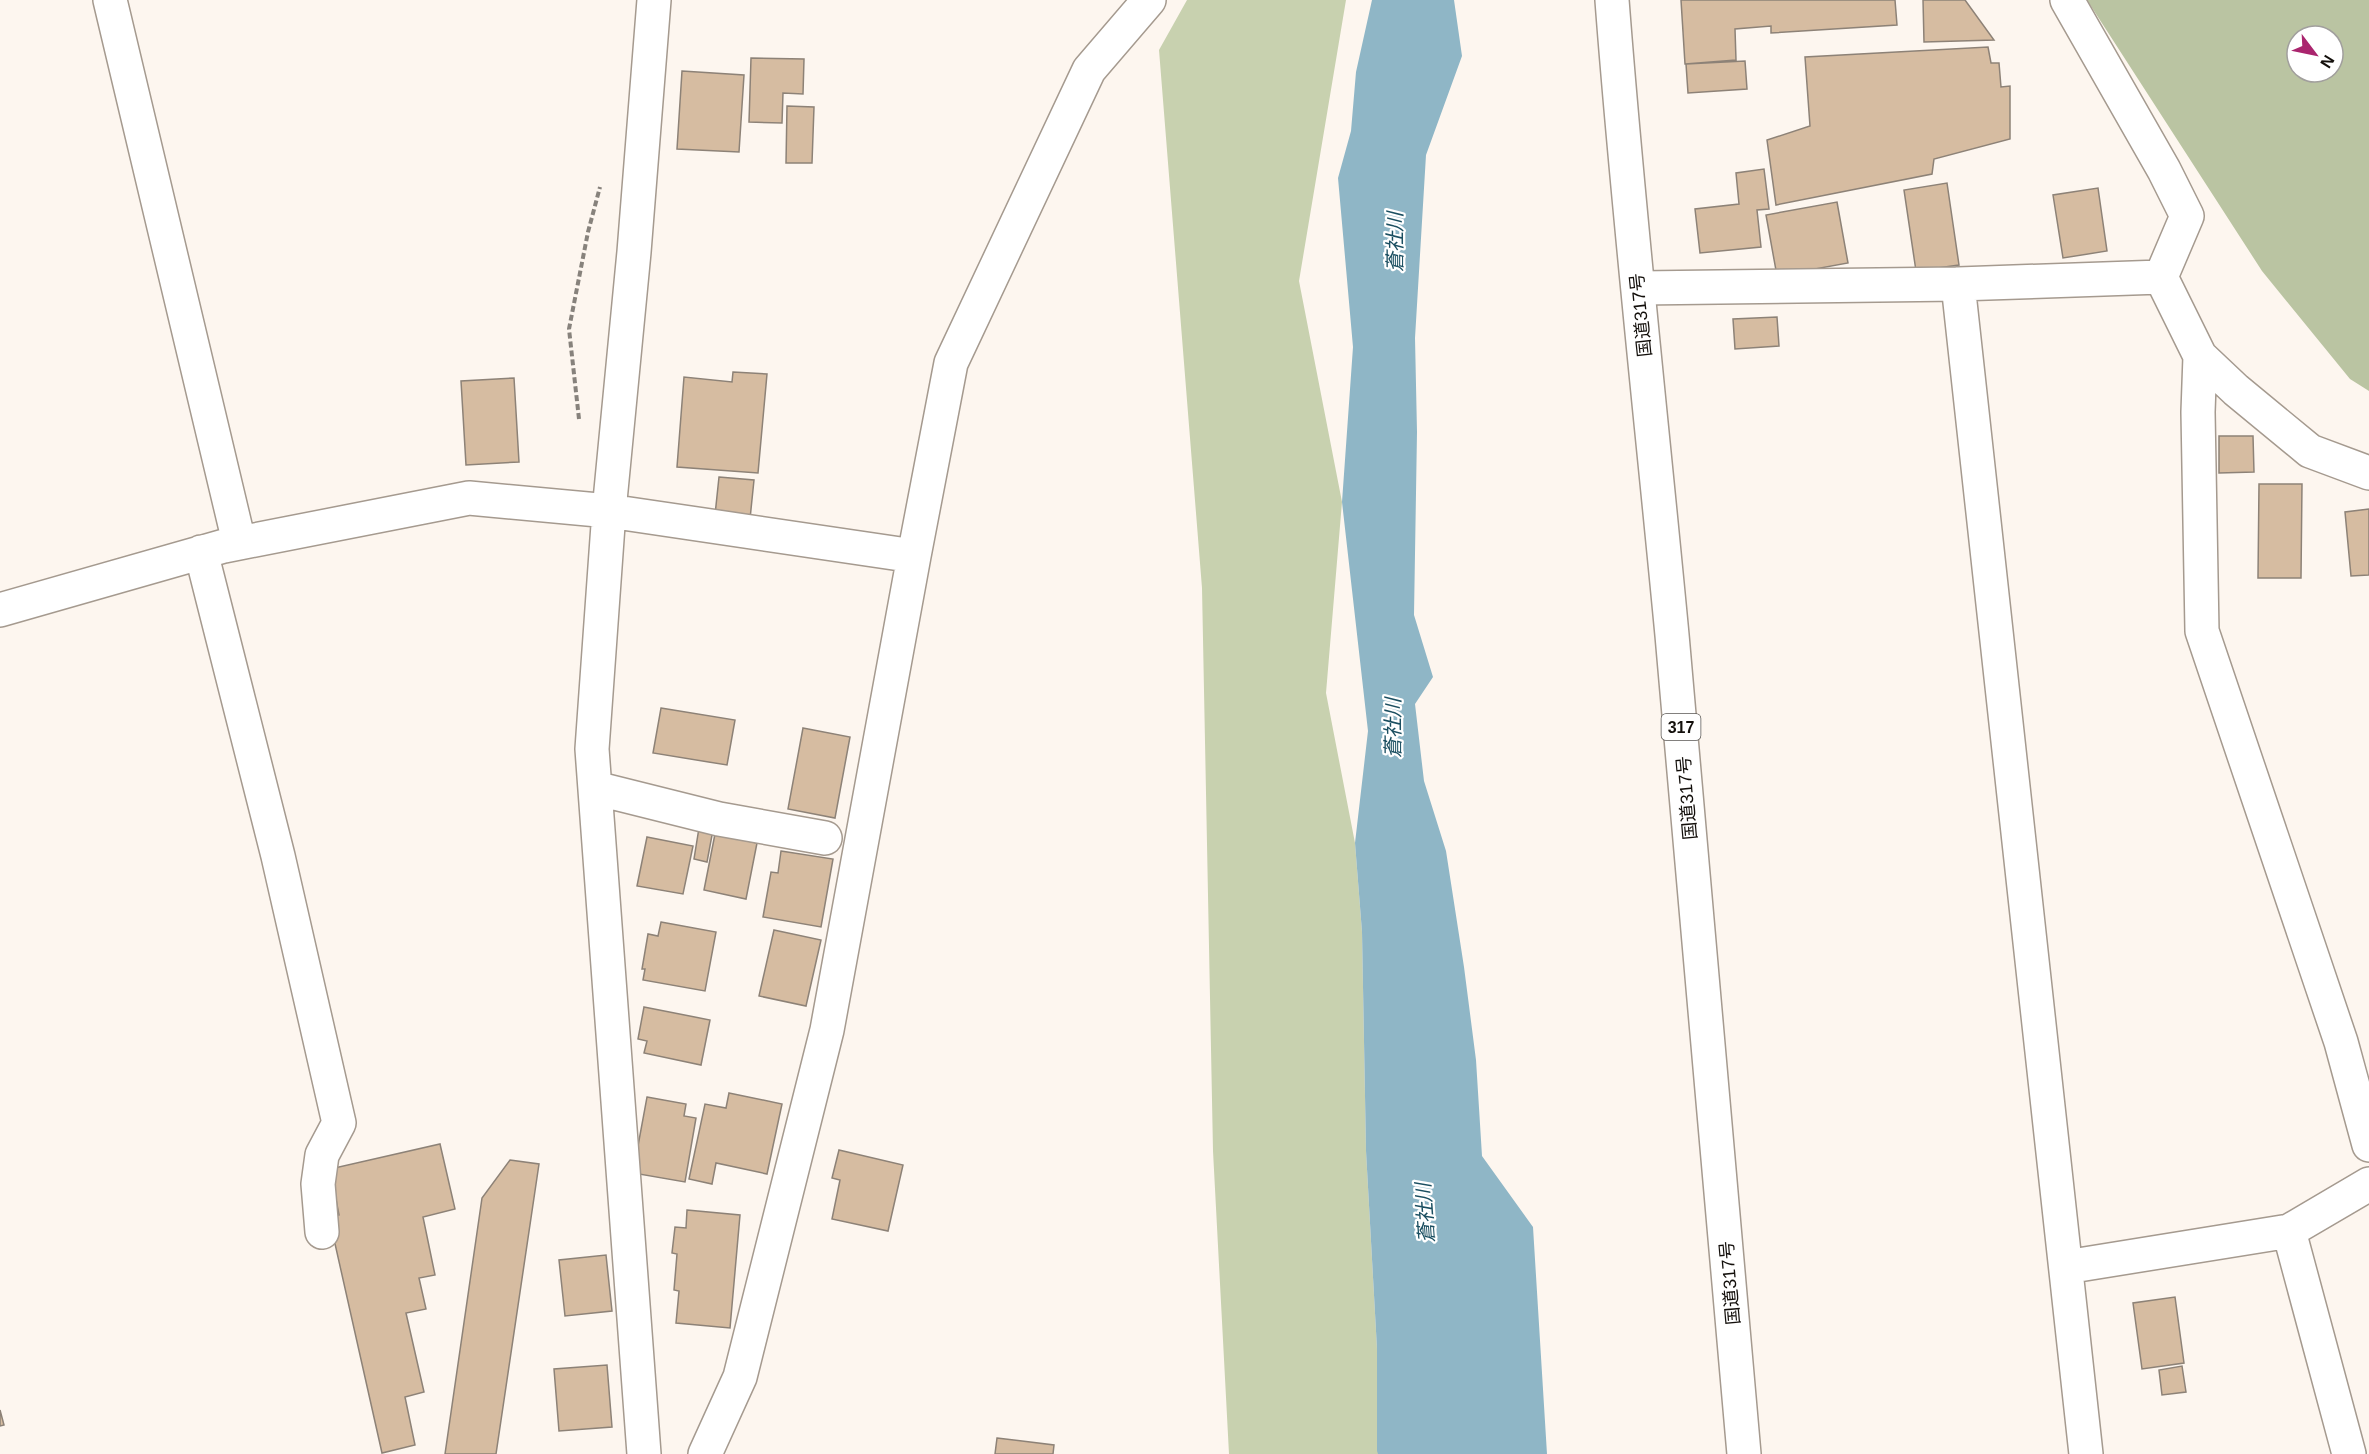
<svg xmlns="http://www.w3.org/2000/svg" width="2369" height="1454" viewBox="0 0 2369 1454" font-family="Helvetica,'Noto Sans JP',sans-serif">
<rect width="100%" height="100%" fill="#fdf6ef"/>
<path fill="#c8d1af" d="M 1187,0 L 1346,0 L 1299,281 L 1342,502 L 1326,693 L 1355,843 L 1362,932 L 1366,1151 L 1377,1349 L 1378,1454 L 1229,1454 L 1213,1151 L 1202,588 L 1159,50 Z"/>
<path fill="#bac4a2" fill-rule="evenodd" d="M 2087,0 L 2369,0 L 2369,391 L 2350,379 L 2262,271 ZM 2297,36 L 2333,36 L 2333,72 L 2297,72 Z"/>
<path fill="#8fb6c6" d="M 1372,0 L 1454,0 L 1462,56 L 1426,155 L 1415,338 L 1417,432 L 1414,615 L 1433,677 L 1415,704 L 1424,781 L 1446,851 L 1464,967 L 1476,1060 L 1482,1156 L 1533,1227 L 1547,1454 L 1378,1454 L 1377,1451 L 1377,1349 L 1366,1151 L 1362,932 L 1355,843 L 1368,731 L 1342,502 L 1353,347 L 1338,178 L 1351,131 L 1356,72 Z"/>
<path fill="#d6bca1" stroke="#8d8277" stroke-width="1.5" d="M 1681,0 L 1895,0 L 1897,25 L 1771,33 L 1771,26 L 1735,29 L 1736,60 L 1685,64 Z
M 1923,0 L 1965,0 L 1994,40 L 1924,42 Z
M 1988,47 L 1991,63 L 1999,63 L 2001,87 L 2010,86 L 2010,139 L 1934,159 L 1932,174 L 1776,205 L 1767,140 L 1810,126 L 1805,57 Z
M 751,58 L 804,59 L 803,94 L 783,93 L 782,123 L 749,122 Z
M 1745,61 L 1747,89 L 1688,93 L 1686,64 Z
M 682,71 L 744,75 L 739,152 L 677,149 Z
M 787,106 L 814,107 L 812,163 L 786,163 Z
M 1764,169 L 1769,209 L 1757,210 L 1761,247 L 1700,253 L 1695,209 L 1739,204 L 1736,173 Z
M 1947,183 L 1959,265 L 1916,271 L 1904,190 Z
M 2098,188 L 2107,251 L 2063,258 L 2053,195 Z
M 1837,202 L 1848,263 L 1777,276 L 1766,215 Z
M 1777,317 L 1779,346 L 1735,349 L 1733,319 Z
M 733,372 L 767,374 L 758,473 L 677,467 L 684,377 L 732,382 Z
M 514,378 L 519,462 L 466,465 L 461,381 Z
M 2219,436 L 2253,436 L 2254,472 L 2219,473 Z
M 719,477 L 754,480 L 750,519 L 715,515 Z
M 2259,484 L 2302,484 L 2301,578 L 2258,578 Z
M 2369,509 L 2369,575 L 2351,576 L 2345,512 Z
M 661,708 L 735,720 L 727,765 L 653,753 Z
M 803,728 L 850,737 L 835,818 L 788,809 Z
M 699,828 L 713,830 L 707,862 L 694,859 Z
M 715,834 L 757,843 L 746,899 L 704,890 Z
M 647,837 L 693,846 L 683,894 L 637,886 Z
M 781,851 L 833,859 L 821,927 L 763,917 L 771,872 L 778,873 Z
M 661,922 L 716,932 L 705,991 L 643,980 L 645,969 L 642,969 L 648,934 L 658,936 Z
M 774,930 L 821,940 L 806,1006 L 759,996 Z
M 644,1007 L 710,1020 L 701,1065 L 644,1053 L 647,1041 L 638,1039 Z
M 729,1093 L 782,1104 L 767,1174 L 716,1163 L 712,1184 L 689,1179 L 705,1104 L 726,1108 Z
M 647,1097 L 686,1104 L 684,1116 L 696,1118 L 685,1182 L 633,1173 Z
M 440,1144 L 455,1209 L 423,1217 L 435,1275 L 419,1278 L 426,1309 L 406,1313 L 424,1392 L 405,1397 L 415,1445 L 382,1453 L 329,1217 L 339,1215 L 330,1169 Z
M 839,1150 L 903,1165 L 888,1231 L 832,1219 L 840,1180 L 832,1178 Z
M 510,1160 L 539,1164 L 496,1454 L 445,1454 L 482,1198 Z
M 687,1210 L 740,1215 L 730,1328 L 676,1323 L 679,1291 L 674,1290 L 677,1254 L 672,1253 L 675,1227 L 686,1228 Z
M 606,1255 L 612,1311 L 565,1316 L 559,1260 Z
M 2175,1297 L 2184,1363 L 2142,1369 L 2133,1303 Z
M 607,1365 L 612,1427 L 559,1431 L 554,1369 Z
M 2182,1366 L 2186,1392 L 2162,1395 L 2159,1370 Z
M 0,1410 L 4,1425 L 0,1426 Z
M 997,1438 L 1054,1445 L 1053,1454 L 995,1454 Z"/>
<g fill="none" stroke-linecap="round" stroke-linejoin="round">
<defs>
<path id="street" d="M 110,0 L 239,542
M 2067,0 L 2164,170 L 2187,216 L 2161,277
M 1958,284 L 2086,1454
M 1639,288 L 1958,284 L 2161,277 L 2200,356 L 2198,412 L 2202,631 L 2341,1042 L 2369,1145
M 2200,356 L 2236,390 L 2310,451 L 2369,473
M 201,552 L 278,856 L 339,1123 L 322,1155 L 318,1184 L 322,1232
M 0,610 L 224,546 L 469,498 L 609,511 L 914,556
M 595,788 L 719,819 L 825,838
M 2289,1231 L 2349,1454
M 2066,1267 L 2289,1231 L 2369,1184
M 644,1454 L 592,749 L 609,511 L 634,252 L 654,0
M 705,1454 L 740,1377 L 827,1030 L 914,556 L 951,363 L 1089,70 L 1149,0"/>
<path id="highway" d="M 1612,0 C 1628,212 1652,424 1672,635 C 1698,908 1722,1181 1744,1454"/>
</defs>
<use href="#street" stroke="#a59a8f" stroke-width="36"/>
<use href="#highway" stroke="#a59a8f" stroke-width="36"/>
<path stroke="#87827c" stroke-width="4" stroke-dasharray="6 3" stroke-linecap="butt" d="M 579,419 L 569,329 L 588,232 L 600,187"/>
<use href="#street" stroke="#fff" stroke-width="33"/>
<use href="#highway" stroke="#fff" stroke-width="33"/>
</g>
<g text-anchor="middle" dominant-baseline="central" stroke-width="4.5" stroke-linejoin="round" paint-order="stroke">
<rect fill="#fff" stroke="#5a5754" stroke-width="1.5" x="1661.5" y="714" width="39" height="26" rx="4.5"/>
<g font-size="16" font-weight="bold" fill="#130f0b">
<text x="1681" y="727">317</text>
</g>
<g font-size="18" fill="#130f0b" stroke="#fff">
<text transform="translate(1641 315) rotate(-96)">国道317号</text>
<text transform="translate(1687 798) rotate(-95)">国道317号</text>
<text transform="translate(1730 1283) rotate(-95)">国道317号</text>
</g>
<g font-size="20" font-style="italic" fill="#1a4e60" stroke="#fff">
<text transform="translate(1395 242) rotate(-90)">蒼社川</text>
<text transform="translate(1393 728) rotate(-90)">蒼社川</text>
<text transform="translate(1425 1213) rotate(-94)">蒼社川</text>
</g>
</g>
<g transform="translate(2315 54) rotate(122)"><circle r="28" fill="#ffffff" stroke="#a19f9d" stroke-width="1.5"/>
<path d="M0-4.5L10 22L0 15L-10 22Z" fill="#aa256e"/>
<text y="-9" font-size="16" font-weight="bold" text-anchor="middle" fill="#130f0b">N</text>
</g>
</svg>
